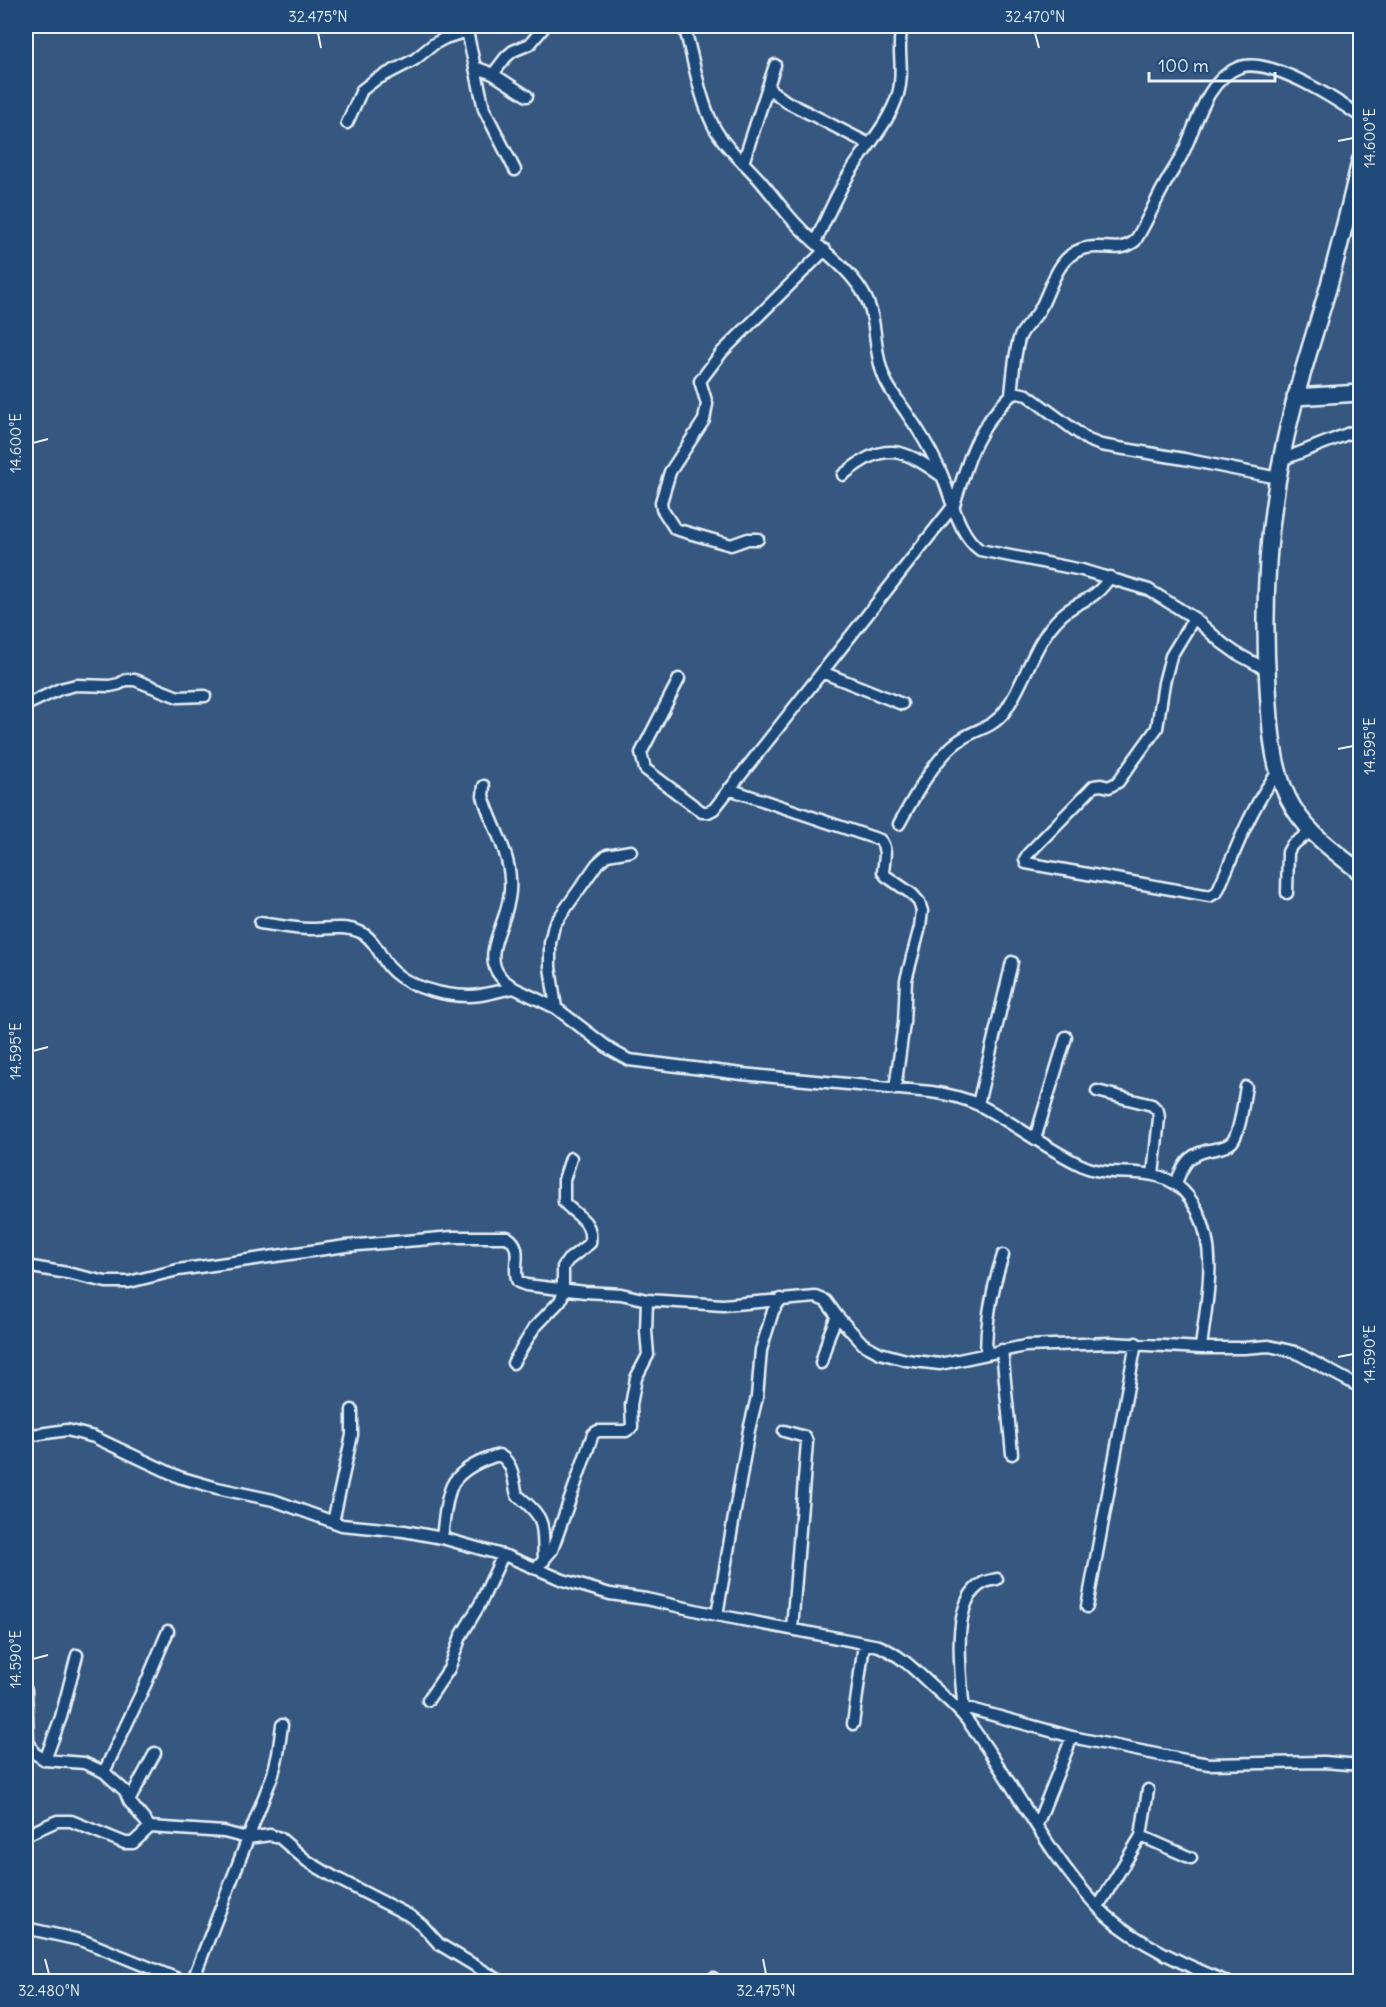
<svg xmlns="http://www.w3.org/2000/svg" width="1386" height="2007" viewBox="0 0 1386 2007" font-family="Delius,sans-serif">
<rect width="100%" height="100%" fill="#36577f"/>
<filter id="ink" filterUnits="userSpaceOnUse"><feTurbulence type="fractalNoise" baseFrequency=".0167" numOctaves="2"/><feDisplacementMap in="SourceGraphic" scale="12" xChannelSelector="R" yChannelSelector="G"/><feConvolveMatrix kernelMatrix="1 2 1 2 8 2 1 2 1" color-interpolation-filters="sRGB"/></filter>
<g filter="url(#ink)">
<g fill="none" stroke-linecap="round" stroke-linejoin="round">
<defs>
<path id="street" d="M 474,26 L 467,31 L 484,109 L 515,170
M 684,26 C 693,56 699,97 713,125 C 725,149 747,164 763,184 C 775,198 785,213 798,226 C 821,251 850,267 866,298 C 878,322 873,352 884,377 C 889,390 898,400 906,412 C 918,429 929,447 938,466 C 951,492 956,533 980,550 L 1082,570 L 1149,590 L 1194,618 L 1222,643 L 1236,653 L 1267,670
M 475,67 L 493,74 L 527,96
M 493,74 L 506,57 L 513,51 L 530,44 L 545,26
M 768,88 L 787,102 L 869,144
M 347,123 L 362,90 L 375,80 L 414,60 L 434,44 L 445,38 L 467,31
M 743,163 L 775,65
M 815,242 C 826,220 835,197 848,176 C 864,149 889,124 898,94 C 905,71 896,48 902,26
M 1011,395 C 1013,377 1014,357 1019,339 C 1023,327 1034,320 1040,309 C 1051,289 1057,257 1082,249 C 1102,242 1117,255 1135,241 C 1146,224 1153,206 1163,188 C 1169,176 1177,165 1183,153 C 1197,124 1206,79 1240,67 C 1271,57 1335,99 1360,116
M 1281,460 L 1360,429
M 843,475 C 884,441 902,447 943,477
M 758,539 L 748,539 L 731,545 L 675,529 L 662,509 L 661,502 L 670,472 L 704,420 L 707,404 L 700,381 L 722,352 L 825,250
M 1194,618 L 1171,656 L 1164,683 L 1157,728 L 1118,782 L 1109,787 L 1101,785 L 1094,786 L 1028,854 L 1025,859 L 1026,863 L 1210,896 L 1217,892 C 1236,851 1250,807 1279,771
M 822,672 L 902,704
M 679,679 L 641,753 L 645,769 L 702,812 L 708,812 L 714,809 L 954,505 C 968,460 976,429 1011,395 L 1018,393 L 1027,395 L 1088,440 L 1101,445 L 1184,459 L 1278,478
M 26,705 L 60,689 L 76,685 L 110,686 L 119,684 L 126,680 L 135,680 L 178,697 L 205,696
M 484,786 L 483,796 C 491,823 509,851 510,879 C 511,889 509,901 506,911 C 501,930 484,957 500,976 C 503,981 510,984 514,988
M 729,789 L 880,840 C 888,849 884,861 883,872 L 886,876 L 912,894 L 919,902 L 922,911 L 920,927 L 906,980 L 904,1023 L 895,1089
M 899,824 C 913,799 936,756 960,740 C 977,728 992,729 1005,711 C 1026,681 1034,641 1061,616 C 1079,599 1093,603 1110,577
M 1287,893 L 1288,852 L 1292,845 L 1310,832
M 260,923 C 277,925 293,929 310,929 C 326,929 345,925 360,932 C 374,938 380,956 389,967 C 406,987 444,996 469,996 C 485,996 499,990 514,988 L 556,1008 L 611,1050 L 629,1060 L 742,1074 L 931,1092 C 947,1094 964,1098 979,1105 C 1014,1123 1045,1148 1081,1165 C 1102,1176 1130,1170 1153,1175 C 1174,1179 1187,1191 1197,1210 C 1219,1254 1206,1301 1201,1348
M 556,1008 L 550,967 L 550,943 L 554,925 L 597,864 L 607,855 L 631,851
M 1097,1091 L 1152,1105 L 1158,1111 L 1159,1118 L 1153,1175
M 978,1104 L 1012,962
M 1035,1139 L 1066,1037
M 1176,1183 C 1185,1160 1190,1153 1215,1149 C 1221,1148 1228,1146 1232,1142 C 1241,1131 1243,1101 1246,1087
M 26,1266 L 67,1273 L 106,1282 L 129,1282 L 178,1270 L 346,1246 L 453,1237 L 507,1237 C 525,1248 511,1266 518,1282 L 526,1285 L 585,1292 L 621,1294 L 647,1300 L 723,1305 L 816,1297 L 826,1301 L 837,1316 L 863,1344 L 880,1353 L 906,1360 L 940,1364 L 1025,1346 L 1111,1343 L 1201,1348 L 1244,1348 L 1269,1346 L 1295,1352 L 1360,1387
M 1002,1350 L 1012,1454
M 986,1354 C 986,1319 992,1288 1003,1255
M 513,1363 L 534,1328 L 560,1301 L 563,1294 L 563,1267 L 568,1260 L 590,1243 C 593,1219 576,1217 564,1202 L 564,1180 L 571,1158
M 821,1363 L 829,1335 L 837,1316
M 784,1431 L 805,1437 L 807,1442 L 792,1629
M 26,1436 L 67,1430 L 94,1437 L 179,1477 L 217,1488 L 273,1500 L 342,1525 L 404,1531 L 442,1538 L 509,1557 L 563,1580 L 610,1594 L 646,1599 L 717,1615 L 879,1646 C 900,1655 914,1669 930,1684 C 942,1695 956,1706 966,1719 C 1012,1779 1045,1851 1097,1906 C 1126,1938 1187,1966 1227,1982
M 333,1522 L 352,1435 L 352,1410
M 442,1538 C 444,1523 446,1488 457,1478 C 467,1467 485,1459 499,1455 C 514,1463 513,1480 517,1495 C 548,1520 542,1524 544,1561
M 536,1569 L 552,1550 L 593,1434 L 598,1431 L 626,1431 L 632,1427 L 631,1405 L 636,1378 L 648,1355 L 646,1331 L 647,1300
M 1087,1607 L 1136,1343
M 717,1615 L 749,1430 L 757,1397 L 761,1350 L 773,1311 L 781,1299
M 26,1690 L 28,1741 L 34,1753 L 45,1760 L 84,1763 L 104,1772 L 125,1791 L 129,1801 L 150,1827
M 428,1700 L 449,1669 L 461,1636 L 480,1604 L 503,1555
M 964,1707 L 1072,1737 L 1185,1760 L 1209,1764 L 1324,1762 L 1360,1765
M 964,1713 C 962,1681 948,1601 983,1583 C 987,1581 993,1580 997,1579
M 853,1724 L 864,1644
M 45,1760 L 61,1717 L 77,1655
M 104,1772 L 146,1683 L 168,1631
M 129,1801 L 155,1753
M 1037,1825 L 1072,1737
M 26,1835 L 57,1821 L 71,1821 L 125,1843 L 133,1843 L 150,1827 L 224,1832 L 247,1838 L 270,1835 L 280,1838 L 307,1861 L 334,1877 L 412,1917 L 422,1925 L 439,1944 L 502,1982
M 1141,1836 L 1191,1858
M 1098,1907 L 1141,1836 L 1148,1790
M 26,1928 L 84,1941 L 185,1982
M 192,1982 L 273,1774 L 278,1754 L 282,1725
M 711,1982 L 713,1978"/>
<path id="secondary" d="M 1360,161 C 1351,203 1340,244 1329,285 C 1313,340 1294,395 1283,451 C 1267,528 1263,609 1268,687 C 1270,724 1272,765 1288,798 C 1304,831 1333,850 1360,872
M 1295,397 L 1360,393"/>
</defs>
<use href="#street" stroke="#e8f1f8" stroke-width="15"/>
<use href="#secondary" stroke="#e8f1f8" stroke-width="20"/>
<use href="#street" stroke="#1f4a7a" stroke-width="10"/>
<use href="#secondary" stroke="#1f4a7a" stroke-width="15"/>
</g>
</g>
<path fill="none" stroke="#e8f1f8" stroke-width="2" d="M 318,33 L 321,48M 1035,33 L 1039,48M 1338,141 L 1353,138M 33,443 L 48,439M 1338,749 L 1353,746M 33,1051 L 48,1047M 1338,1357 L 1353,1354M 33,1659 L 48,1655M 45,1959 L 49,1974M 763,1959 L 766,1974"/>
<rect width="1386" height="2007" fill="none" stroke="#1f4a7a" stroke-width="66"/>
<path d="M1149 72v9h126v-9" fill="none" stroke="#e8f1f8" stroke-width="3"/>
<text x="1158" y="72" font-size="18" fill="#e8f1f8" stroke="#1f4a7a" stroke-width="4.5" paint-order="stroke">100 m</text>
<rect x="33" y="33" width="1320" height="1941" fill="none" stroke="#e8f1f8" stroke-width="2"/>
<g font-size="15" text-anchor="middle" fill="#e8f1f8">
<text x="318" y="22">32.475°N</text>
<text x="1035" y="22">32.470°N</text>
<text transform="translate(1370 138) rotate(-90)" y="5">14.600°E</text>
<text transform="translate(16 443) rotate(-90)" y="5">14.600°E</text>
<text transform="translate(1370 746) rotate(-90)" y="5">14.595°E</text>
<text transform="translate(16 1051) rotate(-90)" y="5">14.595°E</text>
<text transform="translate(1370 1354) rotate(-90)" y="5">14.590°E</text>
<text transform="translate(16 1659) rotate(-90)" y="5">14.590°E</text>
<text x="49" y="1996">32.480°N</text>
<text x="766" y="1996">32.475°N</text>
</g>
</svg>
